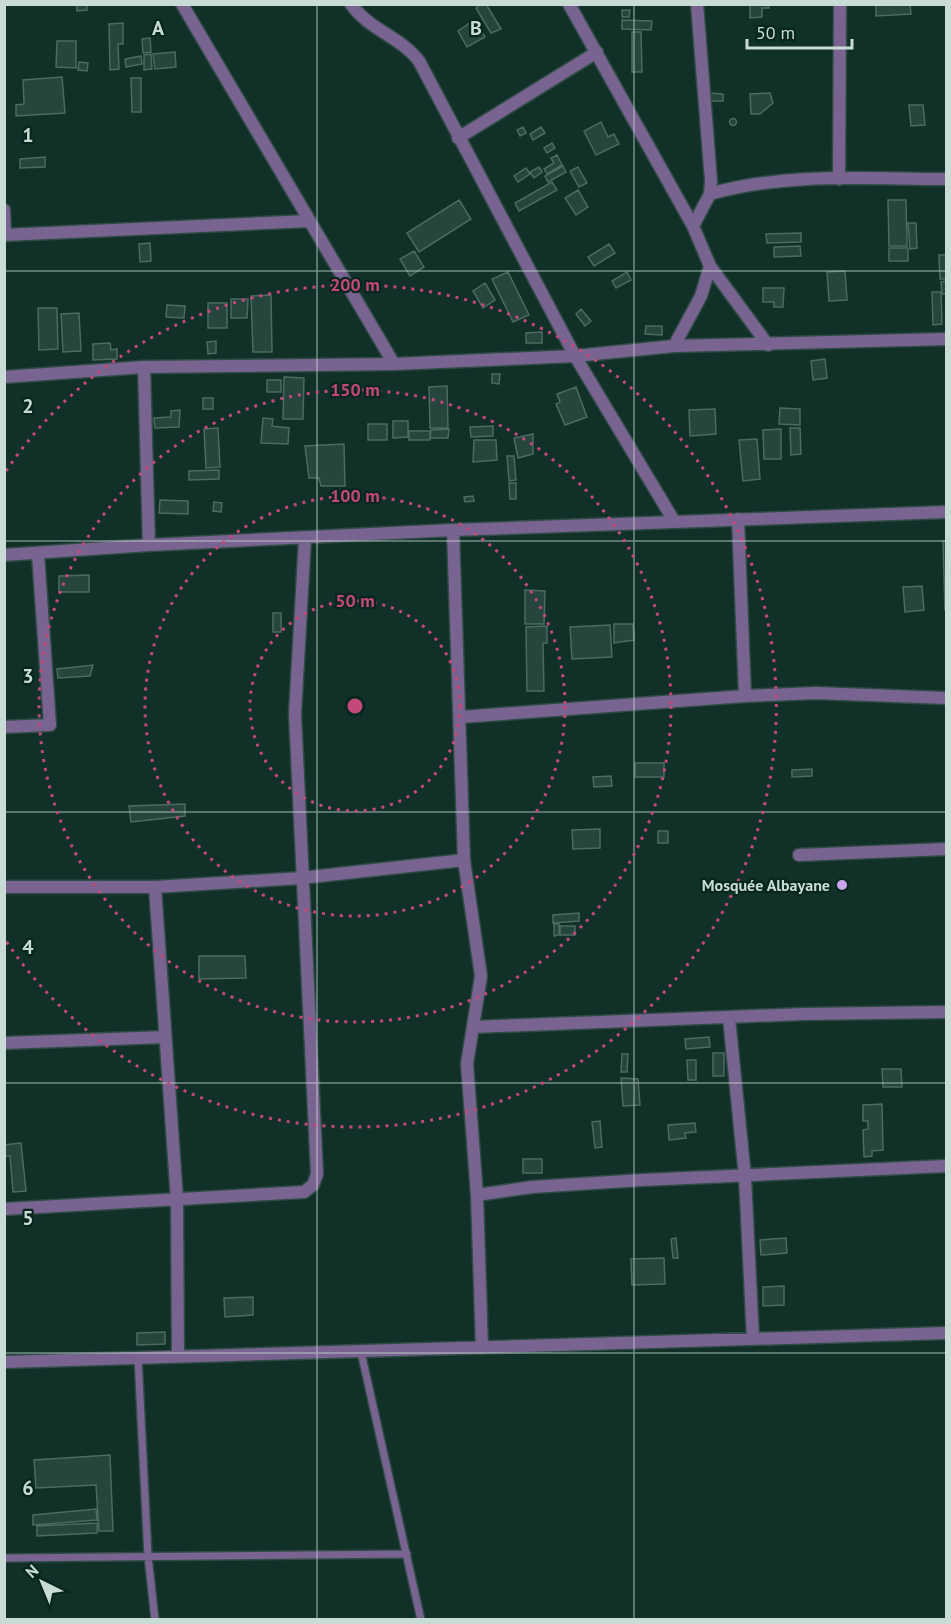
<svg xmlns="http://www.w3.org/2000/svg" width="951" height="1624" viewBox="0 0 951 1624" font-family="'PT Sans',sans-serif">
<rect width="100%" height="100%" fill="#103028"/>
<path fill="#26453c" stroke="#4b6b61" stroke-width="1.5" d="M 77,4 L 87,4 L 87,10 L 77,11 Z
M 480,4 L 486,4 L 501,29 L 491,33 L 476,8 Z
M 750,4 L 768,4 L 769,8 L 762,8 L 762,17 L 750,18 Z
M 876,4 L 910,4 L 911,14 L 876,16 Z
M 622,10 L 630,10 L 629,17 L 622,17 Z
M 474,20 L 485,37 L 467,47 L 458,31 Z
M 622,20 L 652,21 L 651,30 L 622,29 Z
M 123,23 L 123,44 L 118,44 L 119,69 L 110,70 L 109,24 Z
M 632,32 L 641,32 L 642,72 L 632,72 Z
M 150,38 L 151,52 L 143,53 L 142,39 Z
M 57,41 L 76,41 L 76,68 L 56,67 Z
M 175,52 L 176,67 L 155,69 L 153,54 Z
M 151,54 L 152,69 L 144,70 L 144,55 Z
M 141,56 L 142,64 L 126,67 L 125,59 Z
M 79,62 L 88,63 L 87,71 L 78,70 Z
M 62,77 L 65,113 L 16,116 L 16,105 L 24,104 L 23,80 Z
M 131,78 L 141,78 L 141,112 L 132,112 Z
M 709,93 L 723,94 L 723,101 L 709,101 Z
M 770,93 L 773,103 L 760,114 L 751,114 L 750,94 Z
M 909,105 L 923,105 L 925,125 L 911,126 Z
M729.5 122a3.5 3.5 0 1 1 7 0a3.5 3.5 0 1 1-7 0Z
M 601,122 L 608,137 L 614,134 L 619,144 L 596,155 L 584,131 Z
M 523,127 L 526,133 L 520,136 L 517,130 Z
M 541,127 L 545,133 L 533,140 L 530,134 Z
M 552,143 L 555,148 L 547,153 L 544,148 Z
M 557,155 L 562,165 L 547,174 L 544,169 L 554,163 L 551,158 Z
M 45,157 L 45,167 L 20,168 L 20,159 Z
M 563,166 L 566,172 L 548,182 L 545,176 Z
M 539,167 L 542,172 L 534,178 L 530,172 Z
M 578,167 L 587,183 L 579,187 L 570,171 Z
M 526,168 L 530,174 L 518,182 L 514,176 Z
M 552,182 L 557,190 L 519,211 L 515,203 Z
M 578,190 L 588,207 L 576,215 L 565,198 Z
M 459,200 L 471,219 L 419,252 L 407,233 Z
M 888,200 L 906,200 L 907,246 L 889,246 Z
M 908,223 L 916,223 L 917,248 L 910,249 Z
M 801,233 L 801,242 L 767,243 L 766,234 Z
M 150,243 L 151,261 L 140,262 L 139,244 Z
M 609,244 L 615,253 L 594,266 L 588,257 Z
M 800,246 L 801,256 L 774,257 L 774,247 Z
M 889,248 L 908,248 L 908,261 L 889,261 Z
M 414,251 L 424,267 L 410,276 L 400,259 Z
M 939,255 L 946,255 L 946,279 L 940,279 Z
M 845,271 L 847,300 L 829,301 L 827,272 Z
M 508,272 L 529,315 L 513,322 L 492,279 Z
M 627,272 L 631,280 L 616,288 L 612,281 Z
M 946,281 L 946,294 L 942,294 L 941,282 Z
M 485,283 L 495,300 L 483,308 L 473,291 Z
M 763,288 L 784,288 L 783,307 L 774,307 L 774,302 L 763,302 Z
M 932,292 L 941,292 L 942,324 L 933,325 Z
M 271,295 L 272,352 L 253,352 L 251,296 Z
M 231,299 L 248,299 L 247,318 L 231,318 Z
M 208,303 L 227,303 L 227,328 L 208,328 Z
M 167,305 L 185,306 L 184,318 L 166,317 Z
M 38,308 L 57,308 L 58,349 L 39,350 Z
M 581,309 L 591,321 L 585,326 L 576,314 Z
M 79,313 L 81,351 L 63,352 L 61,314 Z
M 646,326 L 662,326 L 662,335 L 645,334 Z
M 542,332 L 542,343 L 526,343 L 526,333 Z
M 216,341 L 216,353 L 208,354 L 207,342 Z
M 110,343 L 111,350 L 117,349 L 117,359 L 93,360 L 93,344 Z
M 825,359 L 827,378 L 813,380 L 811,361 Z
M 492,374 L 500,374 L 499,384 L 492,383 Z
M 284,377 L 304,378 L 303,419 L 283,419 Z
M 267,380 L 281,380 L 281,392 L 267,392 Z
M 447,386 L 448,428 L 430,428 L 429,387 Z
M 576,387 L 587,417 L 565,425 L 556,404 L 560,402 L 557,394 Z
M 203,398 L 213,398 L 213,409 L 203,409 Z
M 780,408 L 800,409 L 800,425 L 779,424 Z
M 715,409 L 716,434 L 690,436 L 689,410 Z
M 180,410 L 179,427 L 155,428 L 154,418 L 171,417 L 171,411 Z
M 263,418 L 273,419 L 272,426 L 289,428 L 288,444 L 261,443 Z
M 393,421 L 408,421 L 408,437 L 393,438 Z
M 368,424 L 387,424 L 387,440 L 368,440 Z
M 493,426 L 493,436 L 471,437 L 470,427 Z
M 218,428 L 220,467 L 206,468 L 204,429 Z
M 790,428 L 800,428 L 801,454 L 791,455 Z
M 449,429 L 448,438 L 430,438 L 431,430 Z
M 781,429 L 781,459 L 764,459 L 763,430 Z
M 409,431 L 430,431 L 430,440 L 409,440 Z
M 533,434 L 533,454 L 518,458 L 514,438 Z
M 757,439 L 760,479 L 743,481 L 739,440 Z
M 474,440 L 496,440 L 497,460 L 473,462 Z
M 344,444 L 345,486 L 321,486 L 319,478 L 309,478 L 305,446 Z
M 507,456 L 514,456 L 516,480 L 509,481 Z
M 219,470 L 219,479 L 189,480 L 189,471 Z
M 509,483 L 516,483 L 516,499 L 510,499 Z
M 473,496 L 474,501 L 465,502 L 464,497 Z
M 160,500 L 188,501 L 188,514 L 159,513 Z
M 214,502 L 222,503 L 221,512 L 213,511 Z
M 943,541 L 946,541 L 946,610 L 945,610 Z
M 89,575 L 89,592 L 59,592 L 59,576 Z
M 922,586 L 924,610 L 905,612 L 903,587 Z
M 525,590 L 545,591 L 544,624 L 525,624 Z
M 273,613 L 281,613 L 281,632 L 273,632 Z
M 614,624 L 633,624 L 634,640 L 614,643 Z
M 610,625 L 612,657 L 572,659 L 570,627 Z
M 547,626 L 547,643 L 543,643 L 544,691 L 527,691 L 526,627 Z
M 93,665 L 90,676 L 58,678 L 57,669 Z
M 635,763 L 664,763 L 664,777 L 635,777 Z
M 812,769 L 812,776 L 792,777 L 792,770 Z
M 611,776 L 612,786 L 594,787 L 593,777 Z
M 185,804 L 185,816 L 131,822 L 129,806 Z
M 600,829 L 600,848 L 573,849 L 572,830 Z
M 658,831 L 668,831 L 668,843 L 658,843 Z
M 579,913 L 579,921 L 553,923 L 553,915 Z
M 554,924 L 559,924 L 559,935 L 554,936 Z
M 560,926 L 575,926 L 575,935 L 560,935 Z
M 199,956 L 245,956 L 246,978 L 199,979 Z
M 709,1037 L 710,1047 L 686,1049 L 685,1039 Z
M 713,1053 L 724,1053 L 724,1076 L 713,1076 Z
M 622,1054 L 628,1054 L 627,1072 L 621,1072 Z
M 687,1060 L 696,1060 L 696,1080 L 688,1080 Z
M 882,1069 L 901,1069 L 902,1087 L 883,1087 Z
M 621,1078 L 638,1079 L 640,1105 L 623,1106 Z
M 882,1104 L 883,1150 L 872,1151 L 872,1156 L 864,1157 L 863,1130 L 868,1129 L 868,1121 L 863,1121 L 863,1105 Z
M 600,1121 L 602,1147 L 595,1148 L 592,1122 Z
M 695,1123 L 696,1132 L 685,1133 L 686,1138 L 669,1140 L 668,1125 Z
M 21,1143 L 26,1191 L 13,1192 L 10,1156 L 4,1156 L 4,1145 Z
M 523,1159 L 542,1159 L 542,1173 L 523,1173 Z
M 676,1238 L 678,1258 L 673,1258 L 671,1239 Z
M 786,1238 L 787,1253 L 761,1255 L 760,1240 Z
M 664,1258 L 665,1284 L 632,1285 L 631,1259 Z
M 784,1286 L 784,1305 L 763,1306 L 763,1287 Z
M 253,1297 L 253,1315 L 225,1317 L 224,1298 Z
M 165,1332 L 165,1344 L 137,1345 L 137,1333 Z
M 110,1455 L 113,1531 L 99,1531 L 96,1485 L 36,1488 L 34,1460 Z
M 96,1509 L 97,1520 L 33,1525 L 33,1515 Z
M 97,1523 L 97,1533 L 37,1536 L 37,1526 Z"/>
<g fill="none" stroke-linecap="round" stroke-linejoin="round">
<defs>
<path id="lane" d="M 361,1352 L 421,1620
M 138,1358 L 148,1556 L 155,1620
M 4,1558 L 407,1554"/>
<path id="street" d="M 182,4 L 394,364
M 351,4 C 369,30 401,37 419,61 L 575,356 L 674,521
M 569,4 L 693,226 L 710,266 L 768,345
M 458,138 L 597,52
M 839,179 L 840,4
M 710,194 C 786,172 868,179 946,179
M 4,210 L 5,235
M 693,226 L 710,194 L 711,181 L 697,4
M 4,235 L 308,221
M 674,346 L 701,296 L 710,266
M 144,367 L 149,545
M 4,377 L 144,367 L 394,364 L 575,356 L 674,346 L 946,339
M 738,519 L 745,696
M 453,530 L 464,860 L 481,976 L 467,1064 L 477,1195 L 482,1348
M 4,555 L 149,545 L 453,530 L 946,512
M 461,717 L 745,696 L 816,693 L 946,698
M 4,727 L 50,725 L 38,554
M 799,855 L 946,849
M 4,887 L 155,887 L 301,878 L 464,860
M 155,887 L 177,1200 L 178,1357
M 729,1018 L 745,1177 L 753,1339
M 473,1027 L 804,1014 L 946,1012
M 4,1043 L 165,1037
M 477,1195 L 532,1187 L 642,1180 L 946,1166
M 4,1209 L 304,1192 L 313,1185 L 317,1174 L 295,714 L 305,538
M 4,1362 L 946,1333"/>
</defs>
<use href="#lane" stroke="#2e4b44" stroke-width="10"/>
<use href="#street" stroke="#2e4b44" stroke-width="15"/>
<use href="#lane" stroke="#796390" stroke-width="7"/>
<use href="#street" stroke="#796390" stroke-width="12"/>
</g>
<path fill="none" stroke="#c9dbd5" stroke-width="1.5" stroke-opacity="0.55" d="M 317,4 L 317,1620M 634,4 L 634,1620M 4,271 L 946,271M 4,541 L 946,541M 4,812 L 946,812M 4,1083 L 946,1083M 4,1353 L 946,1353"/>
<g fill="none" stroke="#c4497a" stroke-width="3" stroke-dasharray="3 6">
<circle cx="355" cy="706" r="105"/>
<circle cx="355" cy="706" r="210"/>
<circle cx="355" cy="706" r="316"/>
<path d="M6 471A421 421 0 1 1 6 941"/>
</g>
<circle fill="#c9a5ee" stroke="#06261e" stroke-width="2" cx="842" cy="885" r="6"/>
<g text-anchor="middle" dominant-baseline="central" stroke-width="4.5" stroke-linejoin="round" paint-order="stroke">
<g font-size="16" font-weight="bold" fill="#c9dbd5" stroke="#06261e" text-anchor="end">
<text x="830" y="885">Mosquée Albayane</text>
</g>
</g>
<g font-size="20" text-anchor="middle" font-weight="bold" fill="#c9dbd5" stroke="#06261e" stroke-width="4.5" stroke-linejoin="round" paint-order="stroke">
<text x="158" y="35">A</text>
<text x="476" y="35">B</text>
<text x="28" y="142">1</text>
<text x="28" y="413">2</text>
<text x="28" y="683">3</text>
<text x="28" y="954">4</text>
<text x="28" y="1225">5</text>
<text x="28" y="1495">6</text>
</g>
<circle cx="355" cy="706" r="9" fill="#c4497a" stroke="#06261e" stroke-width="3"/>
<g font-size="18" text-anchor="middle" font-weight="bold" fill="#c4497a" stroke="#06261e" stroke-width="4.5" stroke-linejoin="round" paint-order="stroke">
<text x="355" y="291">200 m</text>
<text x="355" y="396">150 m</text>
<text x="355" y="502">100 m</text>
<text x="355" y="607">50 m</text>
</g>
<rect width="951" height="1624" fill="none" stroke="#c9dbd5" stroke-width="12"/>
<g transform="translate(42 1582) rotate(317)" stroke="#06261e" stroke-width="4.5" paint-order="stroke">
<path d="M0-4.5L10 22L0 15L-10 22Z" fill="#c9dbd5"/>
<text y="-9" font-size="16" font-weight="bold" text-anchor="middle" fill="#c9dbd5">N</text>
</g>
<path d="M747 39v9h105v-9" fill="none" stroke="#c9dbd5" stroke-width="3"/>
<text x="756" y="39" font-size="18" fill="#c9dbd5" stroke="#06261e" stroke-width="4.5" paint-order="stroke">50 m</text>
</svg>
